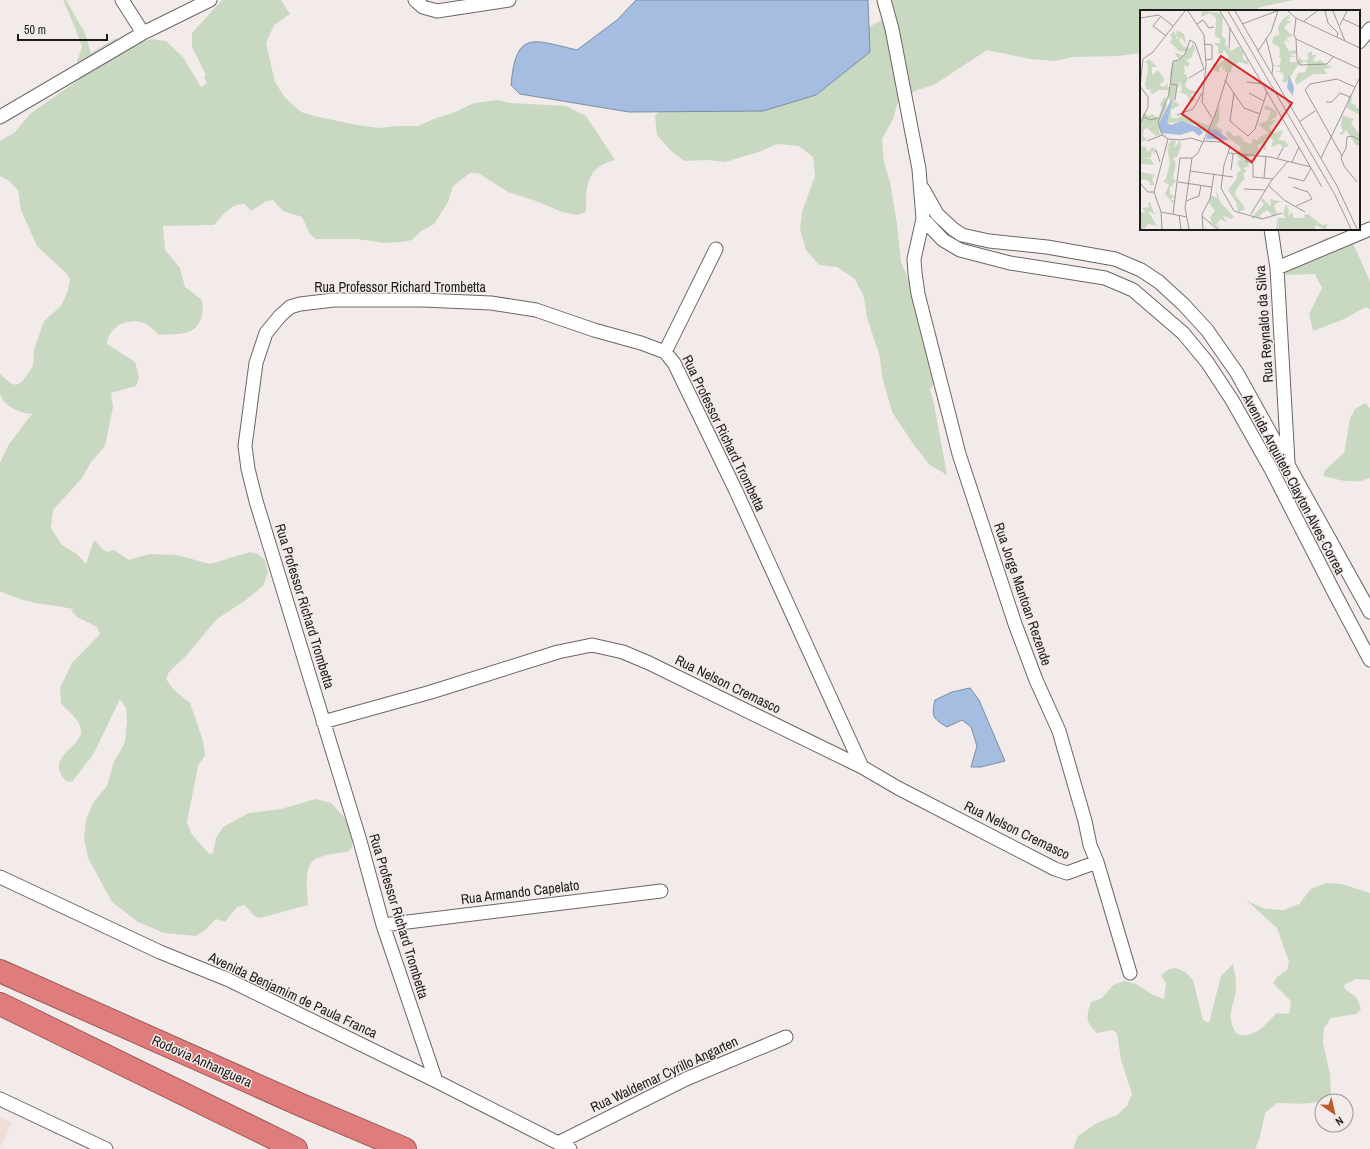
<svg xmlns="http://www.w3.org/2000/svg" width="1370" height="1149" viewBox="0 0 1370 1149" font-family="'Archivo Narrow',sans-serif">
<rect width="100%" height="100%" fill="#f3ebe9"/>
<path fill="#efdfd9" d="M 0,1117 L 12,1123 L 0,1148 Z"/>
<path fill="#c9d9c1" d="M 63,0 L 66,0 L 85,33 L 91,53 L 116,38 L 120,45 L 123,47 L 152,39 L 166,41 L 183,57 L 201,87 L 207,83 L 204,78 L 206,75 L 192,47 L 192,33 L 222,0 L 281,0 L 290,14 L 274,25 L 266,43 L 275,82 L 285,98 L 301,112 L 318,117 L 357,125 L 379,128 L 398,126 L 418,126 L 436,118 L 453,113 L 474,103 L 498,100 L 510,103 L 566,106 L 586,116 L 615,160 C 586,167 586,186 586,212 L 578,215 L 562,212 L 536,201 L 508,192 L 478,173 L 470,173 L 453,186 L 448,202 L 434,224 L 420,232 L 412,240 L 402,242 L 384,243 L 357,239 L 316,239 L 310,234 L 302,217 L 283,211 L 273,200 L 265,202 L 251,211 L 245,204 C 231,203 223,215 214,225 L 163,226 L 165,250 L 180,268 L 185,287 L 202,300 C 204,312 202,327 188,332 C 180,335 168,334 159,335 C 155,331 150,326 144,323 C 128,317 108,327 107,344 L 135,362 L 139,377 L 136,386 L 111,393 L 113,407 L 105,446 L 91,462 L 82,478 L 53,510 L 51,528 L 62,545 L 78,555 L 86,564 L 94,540 L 106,552 L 114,550 L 129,560 L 149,554 L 177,555 L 210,564 L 250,552 L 258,554 L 265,560 L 268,573 L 263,586 L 246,600 L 217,619 L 185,657 L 169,672 L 166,679 L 174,690 L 190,703 L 203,741 L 205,755 L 198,766 L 187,822 L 191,833 L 209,854 L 213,853 L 216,838 L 223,827 L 249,813 L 281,809 L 316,799 L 331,803 L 345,818 L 352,835 L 352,847 L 348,852 C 339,853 329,854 320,857 C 301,862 308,890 308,905 L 260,918 L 254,916 L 245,905 L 237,907 L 225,922 L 216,919 L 204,931 L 196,936 L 164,933 L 138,922 L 112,902 L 88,858 L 84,839 L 86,820 L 93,803 L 107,786 L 114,762 L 125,742 L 127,721 L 126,708 L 120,699 L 94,753 L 73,781 L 69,782 C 65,781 64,779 62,776 C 49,755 83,746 81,730 C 80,720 67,710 61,703 L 60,688 L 72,663 L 100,634 L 97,627 L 77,617 L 72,611 L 73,609 C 64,607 57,606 48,605 C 32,603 14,598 0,591 L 0,463 L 9,444 L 32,414 C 21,413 2,407 0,393 C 0,387 0,380 0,374 L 10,383 L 16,385 L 22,382 L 33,366 L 34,350 L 44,321 L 61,306 L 68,291 L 70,279 L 67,274 L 37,246 L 21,210 L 18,190 L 8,180 L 0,176 L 0,141 L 14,133 L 31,113 L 77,81 L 82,72 L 77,61 L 82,47 L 74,25 Z
M 891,0 L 1294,0 L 1261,7 L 1252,11 L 1141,11 L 1141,53 L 1118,56 L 1074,57 L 1054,61 L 1030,59 L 987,50 L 934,85 L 917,90 L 898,102 L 893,119 L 882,139 L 884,162 L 890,182 L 897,224 L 901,262 L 925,317 L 935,334 L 940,351 L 942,370 L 930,390 L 934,404 L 947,475 L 930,465 L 916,448 L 892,412 L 882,376 L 880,357 L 867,318 L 864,297 L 855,279 L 837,267 L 819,265 L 806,250 L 800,230 L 802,212 L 815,176 L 813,157 L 799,146 L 777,144 L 759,152 L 725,162 L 707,160 L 684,161 L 670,150 L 657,135 L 655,116 L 666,102 L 867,28 L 882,20 L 876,2 L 882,6 Z
M 1350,237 L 1370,281 L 1370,309 L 1366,307 L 1344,319 L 1313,331 L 1309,314 L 1322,288 L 1315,274 L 1285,275 L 1300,253 L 1326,238 Z
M 1365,403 L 1370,408 L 1370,478 C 1354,485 1340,480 1323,476 L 1325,470 L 1344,453 L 1350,419 L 1355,409 Z
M 1326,883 L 1342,884 L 1370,893 L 1370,980 L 1356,979 L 1344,985 L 1345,989 L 1357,998 L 1361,1009 L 1356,1014 L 1331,1018 L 1324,1028 L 1323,1042 L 1330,1075 L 1331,1095 C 1318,1107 1294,1103 1277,1103 L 1265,1113 L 1260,1137 L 1255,1149 L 1073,1149 L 1078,1136 L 1097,1123 L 1117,1115 L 1127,1106 L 1132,1094 L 1121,1060 L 1117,1033 L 1112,1030 L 1097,1033 C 1085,1022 1086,1017 1091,1002 L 1102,998 L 1113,985 L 1124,981 L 1136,984 L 1153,995 L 1164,999 L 1166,984 L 1161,975 L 1169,969 L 1176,968 L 1185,972 L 1193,980 L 1203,1020 L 1209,1023 L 1221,976 L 1233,964 C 1234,970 1236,977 1236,983 C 1237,1004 1223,1014 1237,1034 C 1256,1039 1265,1024 1277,1013 L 1289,1014 L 1291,1001 L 1273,983 L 1277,977 L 1287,970 L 1289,962 L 1277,928 L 1247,901 L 1265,909 L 1284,910 L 1299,904 L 1311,889 Z"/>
<path fill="#a5bde0" stroke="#7c8da5" d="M 636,0 L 868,0 L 870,52 L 816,95 L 763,111 L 629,112 L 520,94 L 511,85 C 516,29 533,40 577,50 L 617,20 Z
M 970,688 L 979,700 L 1005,761 L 981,767 L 971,767 L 977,746 L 971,727 L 962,720 L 947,727 C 933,719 931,716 935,700 L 952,692 Z"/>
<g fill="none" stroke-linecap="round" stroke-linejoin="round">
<defs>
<path id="minor" d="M 122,0 L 143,33
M 415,0 L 423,7 L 437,11 L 509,0
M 884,0 L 892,29 L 919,169 L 923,219 L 914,259 L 915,273 L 918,294 L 959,454 L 1015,624 L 1036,680 L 1059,731 L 1085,821 L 1090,845 L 1097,862 L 1130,973
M 1359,42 L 1370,29
M 0,117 L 143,33 L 210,0
M 923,189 L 937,214 L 953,229 L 962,235 L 989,241 L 1047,247 L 1115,259 L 1141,270 L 1159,282 L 1183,304 L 1207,330 L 1237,373 L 1370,612
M 923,219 L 943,240 L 960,250 L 1010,263 L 1105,278 L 1133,290 L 1183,333 L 1207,362 L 1232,400 L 1271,469 L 1335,594 L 1370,660
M 1271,229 L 1277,268 L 1288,462
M 1277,268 L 1370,229
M 665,352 L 716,249
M 323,722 L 431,692 L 558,652 L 592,645 L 623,652 L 649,663 L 862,767 L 898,788 L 1055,869 L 1067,873 L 1097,862
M 0,877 L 160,952 L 229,980 L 436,1081 L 570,1149
M 383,925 L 661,891
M 436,1081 L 383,925 L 360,841 L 256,501 L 248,469 L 245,446 L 256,363 L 266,333 L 280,316 L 290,307 L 300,304 L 334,300 L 423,300 L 491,303 L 536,310 L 594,330 L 641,343 L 665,352 L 674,363 L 736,491 L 862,767
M 0,1099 L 106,1149
M 558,1143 L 686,1079 L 786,1037"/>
<path id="motorway" d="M 0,971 L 301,1105 L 405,1149
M 0,1004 L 296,1149"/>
</defs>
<use href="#minor" stroke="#6c6663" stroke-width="15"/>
<use href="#motorway" stroke="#9b5b5a" stroke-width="24"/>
<use href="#minor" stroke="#fff" stroke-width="13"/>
<use href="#motorway" stroke="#de7d7c" stroke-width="22"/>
</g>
<g text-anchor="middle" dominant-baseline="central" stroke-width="3" stroke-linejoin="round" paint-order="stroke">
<g font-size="14" fill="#1e1c1b" stroke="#f3ebe9">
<text x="400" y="287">Rua Professor Richard Trombetta</text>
<text transform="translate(1264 324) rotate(-94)">Rua Reynaldo da Silva</text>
<text transform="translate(724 433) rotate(64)">Rua Professor Richard Trombetta</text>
<text transform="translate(1294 484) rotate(62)">Avenida Arquiteto Clayton Alves Correa</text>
<text transform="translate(1023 594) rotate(71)">Rua Jorge Mantoan Rezende</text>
<text transform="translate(305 606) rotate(73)">Rua Professor Richard Trombetta</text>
<text transform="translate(728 684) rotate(26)">Rua Nelson Cremasco</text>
<text transform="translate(1017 830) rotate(26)">Rua Nelson Cremasco</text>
<text transform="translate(520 892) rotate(-7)">Rua Armando Capelato</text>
<text transform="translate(399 916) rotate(73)">Rua Professor Richard Trombetta</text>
<text transform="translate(293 995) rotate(25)">Avenida Benjamim de Paula Franca</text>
<text transform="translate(202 1061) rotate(24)">Rodovia Anhanguera</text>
<text transform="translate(664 1074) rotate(-25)">Rua Waldemar Cyrillo Angarten</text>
</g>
</g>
<g transform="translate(1140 10)">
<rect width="220" height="220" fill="#f3ebe9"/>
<path d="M 62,1 L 80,3 L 83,7 L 82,26 L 86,30 L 85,34 L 91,41 L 99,36 L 103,42 L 103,49 L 106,51 L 107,49 L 109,55 L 99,52 L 92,57 L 91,63 L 85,62 L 85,58 L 82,60 L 83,55 L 79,58 L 79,63 L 74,60 L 73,53 L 77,55 L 89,47 L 84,40 L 82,44 L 78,44 L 78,37 L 74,33 L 80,33 L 80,29 L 75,26 L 76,8 L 70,3 L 61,7 ZM 150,4 L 149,9 L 146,9 L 152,13 L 148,13 L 144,18 L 153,26 L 146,28 L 152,35 L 146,30 L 144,33 L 149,41 L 156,40 L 156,44 L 149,44 L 156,47 L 150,47 L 150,52 L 158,52 L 159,47 L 163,51 L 169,49 L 167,44 L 172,41 L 172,45 L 177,45 L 173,49 L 175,52 L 181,50 L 183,53 L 192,57 L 184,59 L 187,64 L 173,64 L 156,75 L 155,70 L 158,63 L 165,62 L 168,54 L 166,51 L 158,55 L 146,73 L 141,71 L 144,69 L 143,63 L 135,61 L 140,61 L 140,57 L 134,56 L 140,55 L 141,48 L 138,47 L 140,45 L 139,37 L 132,33 L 134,26 L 139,25 L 138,17 L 143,9 ZM 37,20 L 44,24 L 46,34 L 41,27 L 39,31 L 44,37 L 51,38 L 53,32 L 56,41 L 54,39 L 52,47 L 46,50 L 50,53 L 48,57 L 44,55 L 45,62 L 43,64 L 46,64 L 48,68 L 45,76 L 49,80 L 60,82 L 50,85 L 56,89 L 51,93 L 47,85 L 39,82 L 42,80 L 40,70 L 39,77 L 37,75 L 34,91 L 40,95 L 31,100 L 31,108 L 38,108 L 42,105 L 69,116 L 80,95 L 79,111 L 76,116 L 82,120 L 82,123 L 66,121 L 65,123 L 56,115 L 43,112 L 27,113 L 25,109 L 31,91 L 28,88 L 28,80 L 18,80 L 13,84 L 10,82 L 12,79 L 7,80 L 5,75 L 8,60 L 7,53 L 5,53 L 9,49 L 17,57 L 12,57 L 12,65 L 18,60 L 25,70 L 19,75 L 24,77 L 28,73 L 27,77 L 31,77 L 30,62 L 34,51 L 40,51 L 34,42 L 44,46 L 47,42 L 39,41 L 30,32 L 32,28 L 30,25 L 34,21 L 37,29 L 39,28 L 36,26 ZM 209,85 L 212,85 L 211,93 L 217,96 L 215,98 L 220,98 L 220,105 L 207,98 ZM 25,86 L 27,96 L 19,113 L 27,128 L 19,120 L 20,125 L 16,126 L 7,118 L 4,119 L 3,126 L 7,130 L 1,132 L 1,136 L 6,137 L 8,142 L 12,137 L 16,139 L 15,144 L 12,141 L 11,147 L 6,149 L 11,149 L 14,155 L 1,154 L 0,116 L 3,103 L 9,106 L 12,104 L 18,108 L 22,99 L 20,94 ZM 127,95 L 137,102 L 137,106 L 130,111 L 136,110 L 129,118 L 134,123 L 143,120 L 139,130 L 145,131 L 149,136 L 143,138 L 140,134 L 131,137 L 133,131 L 130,127 L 125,130 L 126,141 L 122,137 L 125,132 L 118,135 L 118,144 L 109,147 L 108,155 L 110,156 L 103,158 L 107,161 L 103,164 L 105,168 L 96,179 L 95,185 L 104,196 L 104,200 L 98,202 L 96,192 L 88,180 L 97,168 L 95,164 L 98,167 L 97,163 L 101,160 L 97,153 L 100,148 L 97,147 L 101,137 L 87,127 L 86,122 L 89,121 L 94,127 L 99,125 L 105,132 L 111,134 L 113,128 L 118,131 L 118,128 L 128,123 L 118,114 L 127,111 L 131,101 L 123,99 ZM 202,105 L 214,109 L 211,113 L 220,125 L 220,135 L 216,135 L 206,120 L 202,125 L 199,123 L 203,121 L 201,117 ZM 31,130 L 36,131 L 34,138 L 40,131 L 41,136 L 37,147 L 33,148 L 36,153 L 33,167 L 36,172 L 30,177 L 30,184 L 35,187 L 30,189 L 34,191 L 33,194 L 25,184 L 29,175 L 23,171 L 26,169 L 30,153 L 27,137 L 30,138 L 28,135 ZM 0,162 L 16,165 L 12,168 L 14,175 L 10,175 L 10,172 L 4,169 L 1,170 ZM 76,178 L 80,192 L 94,207 L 91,209 L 83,206 L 87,212 L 80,209 L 76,215 L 80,217 L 78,219 L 71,212 L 70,207 L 75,201 L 69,193 L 71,185 L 77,188 ZM 122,188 L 131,196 L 130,189 L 143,192 L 138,192 L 134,196 L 137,203 L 134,207 L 127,200 L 120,205 L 121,208 L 114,207 L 113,210 L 112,207 L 124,194 L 121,191 ZM 10,192 L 14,203 L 20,201 L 14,204 L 8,201 L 17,216 L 8,214 L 4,219 L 0,219 L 0,202 L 5,203 L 2,198 L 9,197 L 8,193 ZM 146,194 L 149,200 L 148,206 L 152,202 L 154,208 L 165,208 L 164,205 L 168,204 L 182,215 L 188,214 L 186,218 L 191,219 L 183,219 L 176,215 L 175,219 L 136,219 L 138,208 L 146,208 L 143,204 Z" fill="#c9d9c1"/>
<path d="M 149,65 L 154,77 L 153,86 L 147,78 ZM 33,86 L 27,113 L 31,115 L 42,111 L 60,118 L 63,123 L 59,126 L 53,121 L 40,125 L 22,123 L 19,113 ZM 69,119 L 77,120 L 89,130 L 66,129 Z" fill="#a5bde0"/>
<path fill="none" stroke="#9e9897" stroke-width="1" d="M 48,1 L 64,25 L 66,55 L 62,92 L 72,108M 80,1 L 182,177M 88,1 L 195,185 L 211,219M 95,1 L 197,176 L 217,219M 148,1 L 156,8 L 220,38M 185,1 L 188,13 L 198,23 L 197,27M 193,1 L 205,31M 21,6 L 13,16 L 26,26M 0,8 L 19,5 L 33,16M 156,8 L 154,25 L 156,29 L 220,59M 203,9 L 220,17M 164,11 L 177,1M 57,14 L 63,10 L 69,18 L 74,17M 102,14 L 137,1M 200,15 L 207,1M 126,28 L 133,56 L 132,64M 156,29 L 157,50 L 160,55 L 187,54 L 194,46M 64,34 L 72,35 L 72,49 L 66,50M 89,38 L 90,18M 118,41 L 131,22 L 138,1M 49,68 L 64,59M 85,70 L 104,98 L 120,104M 107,72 L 123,74M 31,74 L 37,75 L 35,90M 94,83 L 90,111 L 108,126 L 115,119 L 127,82M 109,83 L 124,91M 186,92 L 192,92 L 200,83 L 210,87M 37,105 L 53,99 L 62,83M 4,107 L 10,110 L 18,108M 159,112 L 175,101M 0,114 L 8,97 L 8,87 L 0,76 L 3,49 L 13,42 L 45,1M 7,131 L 22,125M 64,131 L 81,132 L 90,137 L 84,155 L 81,178 L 94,201 L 122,209 L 142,203M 63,132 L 51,128 L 40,130 L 28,129 L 22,125 L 18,112 L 29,84 L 33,51 L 39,50 L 45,44 L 50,30 L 55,33 L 64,59M 16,140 L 20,152M 89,143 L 130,147 L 171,157M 106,145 L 106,151 L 113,154 L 113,167 L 133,169M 202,146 L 165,80 L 170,74 L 197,69 L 215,77M 181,148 L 220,67M 137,149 L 143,138M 152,152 L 159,137M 91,160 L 93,144M 50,161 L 93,167M 148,167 L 164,171 L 171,158M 124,168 L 126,146M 38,172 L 72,177M 217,172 L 204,156 L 201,148 L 206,138 L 207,127 L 212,126 L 220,130M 0,173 L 8,182 L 14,182M 128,175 L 144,190 L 165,202M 153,177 L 168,182 L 172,189 L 156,196M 104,179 L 125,180M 46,191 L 59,186 L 61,175M 21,202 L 47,207M 33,204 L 40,148 L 52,148M 111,204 L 131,171 L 148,151M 39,205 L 41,219M 62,206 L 77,219M 22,219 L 21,202 L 14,182 L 28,129M 49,219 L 45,198 L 52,148 L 58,143 L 75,105 L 88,63M 63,219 L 62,204 L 70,189 L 74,164"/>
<path fill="#d62828" fill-opacity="0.15" stroke="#d62828" stroke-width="2" d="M 81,46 L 152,93 L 112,152 L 42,104 Z"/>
<rect width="220" height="220" fill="none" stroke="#1e1c1b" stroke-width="2"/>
</g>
<g transform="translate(1334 1113) rotate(146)"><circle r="19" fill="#f3ebe9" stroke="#9e9897"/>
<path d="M0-3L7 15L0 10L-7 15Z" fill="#be5928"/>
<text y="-6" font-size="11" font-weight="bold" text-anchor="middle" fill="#1e1c1b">N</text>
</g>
<path d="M18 34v6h89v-6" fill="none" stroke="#1e1c1b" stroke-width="2"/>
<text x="24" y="34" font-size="12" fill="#1e1c1b" stroke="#f3ebe9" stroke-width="3" paint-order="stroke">50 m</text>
</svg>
